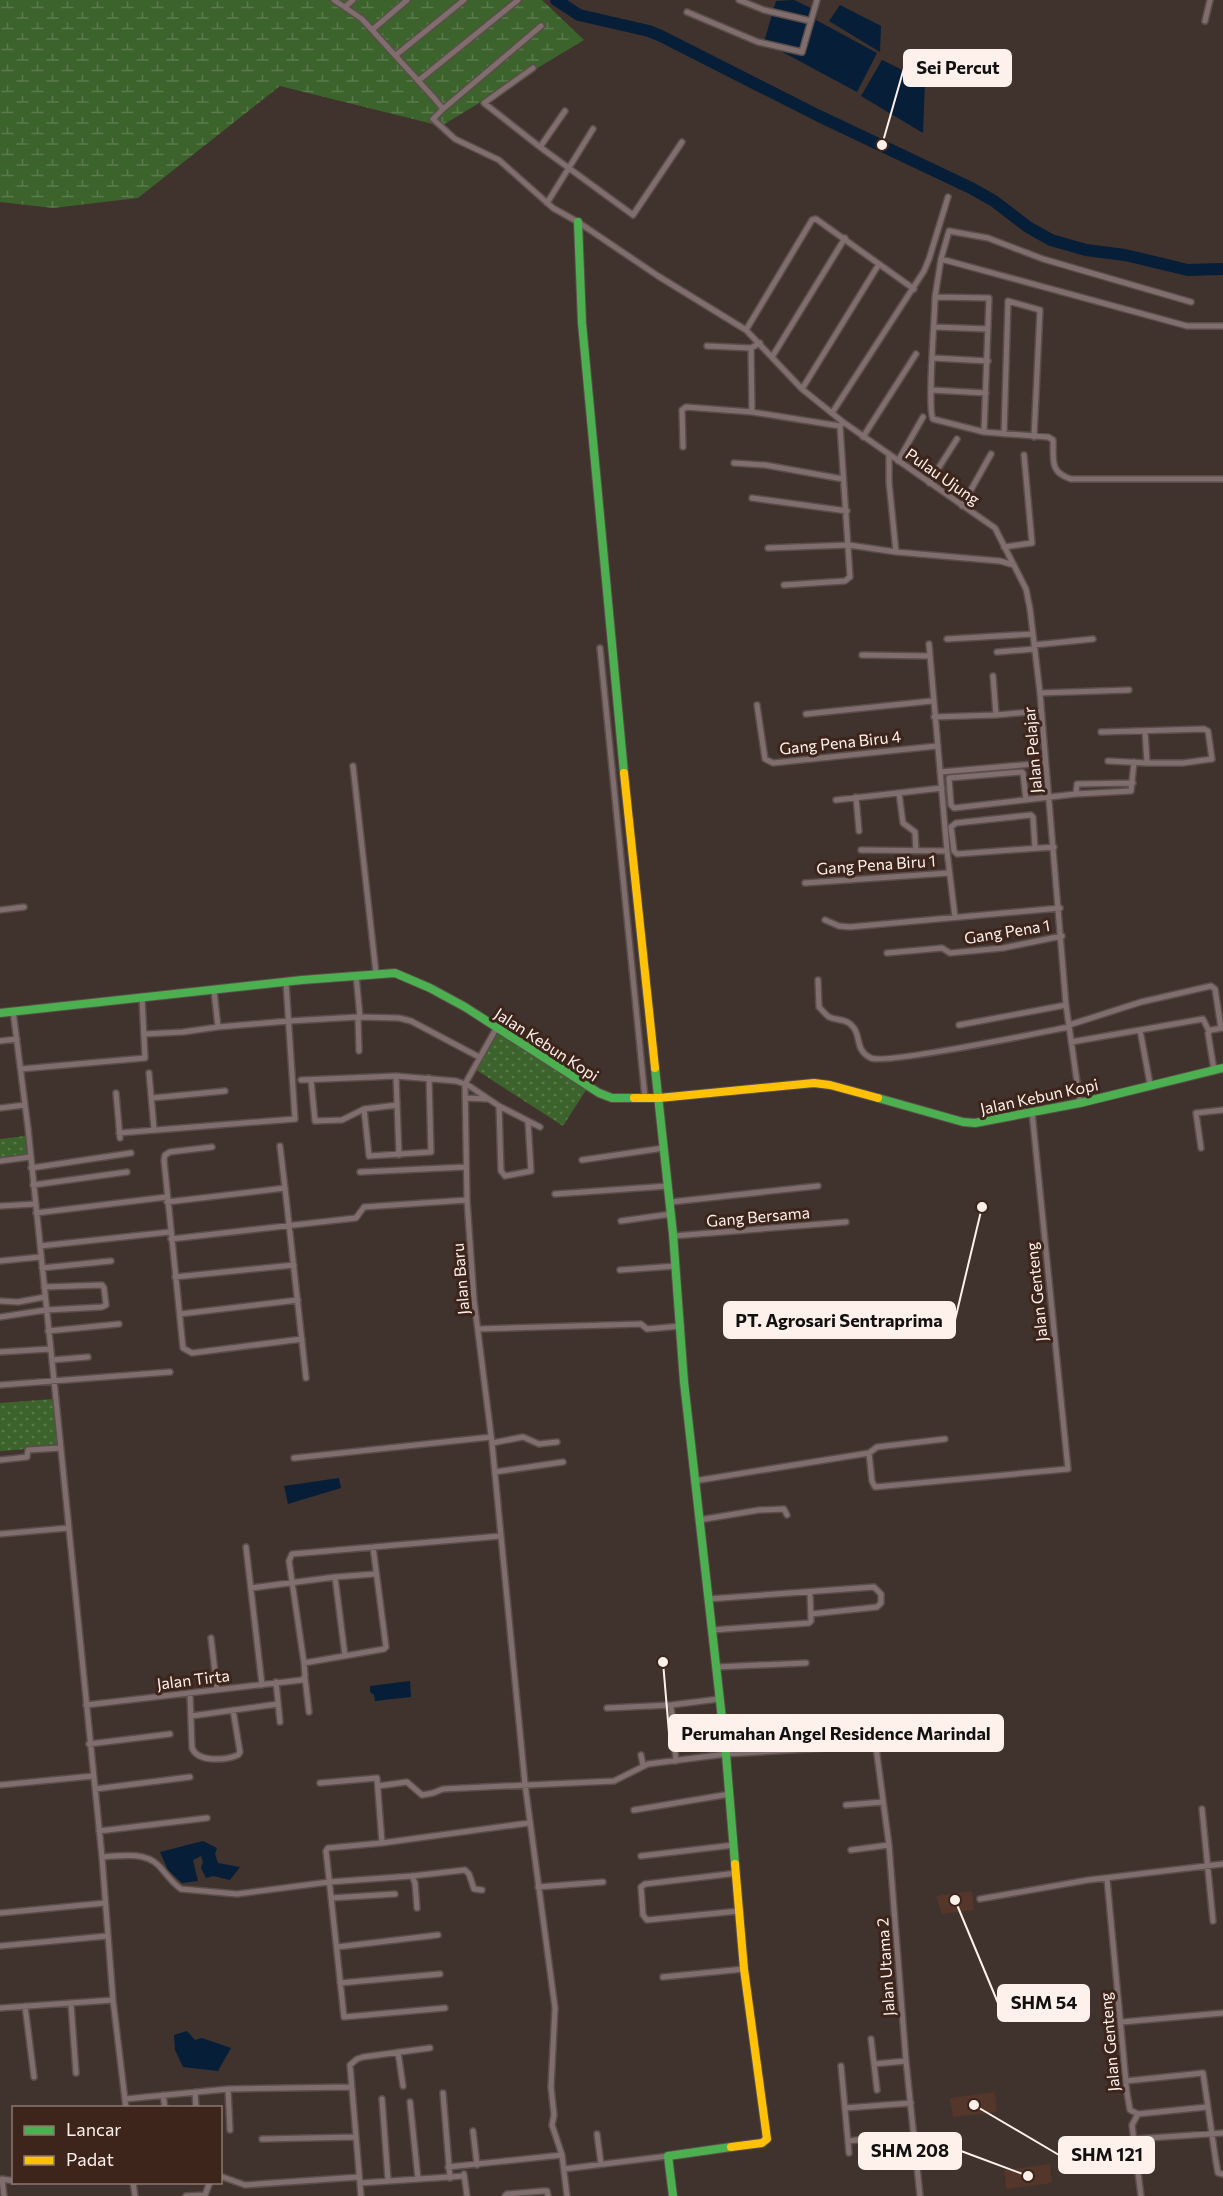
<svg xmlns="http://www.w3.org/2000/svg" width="1223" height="2196" viewBox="0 0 1223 2196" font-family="Commissioner,sans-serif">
<defs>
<pattern id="grass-dots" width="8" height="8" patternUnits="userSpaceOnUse" patternTransform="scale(1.5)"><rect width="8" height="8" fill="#3d632d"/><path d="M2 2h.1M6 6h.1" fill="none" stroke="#5a7a4c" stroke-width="1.8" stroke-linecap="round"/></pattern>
<pattern id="wetland-marsh" width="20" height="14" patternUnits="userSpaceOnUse" patternTransform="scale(1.5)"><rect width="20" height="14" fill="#3d632d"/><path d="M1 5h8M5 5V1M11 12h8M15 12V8" fill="none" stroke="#5a7a4c"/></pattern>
</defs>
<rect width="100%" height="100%" fill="#40322d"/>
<path fill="#54362b" d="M 972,1891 L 974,1910 L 942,1914 L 936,1896 Z
M 995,2092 L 997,2112 L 953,2117 L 950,2098 Z
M 1050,2164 L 1052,2183 L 1006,2189 L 1004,2170 Z"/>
<path fill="url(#grass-dots)" d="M 498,1033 L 586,1090 L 563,1126 L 475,1069 Z
M 25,1136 L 27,1154 L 0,1158 L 0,1139 Z
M 53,1399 L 57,1447 L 0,1451 L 0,1403 Z"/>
<path fill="url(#wetland-marsh)" d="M 0,0 L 542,0 L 584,40 L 441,126 L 280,86 L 138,198 L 53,208 L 0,202 Z"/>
<path fill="#061e38" d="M 794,0 L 817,11 L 816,20 L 877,53 L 857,92 L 764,42 L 776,1 Z
M 840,5 L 881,26 L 880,52 L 829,21 Z
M 882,60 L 925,81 L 923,133 L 861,96 Z
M 339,1478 L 341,1488 L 288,1504 L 284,1486 Z
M 410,1681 L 411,1697 L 375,1701 L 374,1695 L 370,1692 L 370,1686 Z
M 203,1841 L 217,1848 L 215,1854 L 218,1863 L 240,1867 L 230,1880 L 213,1876 L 206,1878 L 201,1868 L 203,1862 L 201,1856 L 193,1860 L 198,1881 L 182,1883 L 168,1870 L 160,1852 Z
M 187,2031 L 195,2040 L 202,2038 L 231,2048 L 218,2071 L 183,2067 L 175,2050 L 174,2035 Z"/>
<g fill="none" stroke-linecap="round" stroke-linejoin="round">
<path stroke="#061e38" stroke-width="12" d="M 556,0 L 579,15 L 649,31 L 661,36 L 819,116 L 971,188 L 994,201 L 1028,227 L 1051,240 L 1086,250 L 1125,255 L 1188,270 L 1223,269"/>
<defs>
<path id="street" d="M 334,0 L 362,19 L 434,98 L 443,109 L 433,119 L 455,139 L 499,160 L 553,208 L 578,222 L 658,276 L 746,330 L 802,389 L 843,422 L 995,528 L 1026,589 L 1030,609 L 1040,693 L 1066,1005 L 1080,1103
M 739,0 L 764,10 L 811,21
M 345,7 L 353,0
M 687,12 L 758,42 L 802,52 L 817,0
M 1205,21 L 1210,0
M 372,30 L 407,0
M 396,55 L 464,0
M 533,68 L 484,103 L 540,147
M 418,81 L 518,0
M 443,109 L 541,26
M 565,111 L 540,147 L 633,215 L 682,142
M 547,203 L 593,129
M 941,259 L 1187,326 L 1223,326
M 935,297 L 941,259 L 949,231 L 988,238 L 1043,259 L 1191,302
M 934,327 L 988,329
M 746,330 L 812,220 L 816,219 L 914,289
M 707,346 L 751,348
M 772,357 L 845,238
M 933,358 L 988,361
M 802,389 L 879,264
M 931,390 L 986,393
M 752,412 L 751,348 L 760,343
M 832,413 L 924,271 L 929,259 L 948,197
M 984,432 L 989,298 L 935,297 C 935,316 927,408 933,419 L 984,432 L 1048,437 L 1053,440 C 1054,460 1049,472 1071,479 L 1223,479
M 1004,434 L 1008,301 L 1040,310 L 1034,437
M 863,437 L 916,354
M 683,447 L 682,410 L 686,407 L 752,412 L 840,426
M 889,454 L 889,482 L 896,552
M 898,461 L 923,417
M 734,463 L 765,465 L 843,479
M 929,483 L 957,439
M 752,498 L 847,511
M 962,506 L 991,454
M 1004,547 L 1032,543 L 1024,455
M 768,548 L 849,545 L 896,552 L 1000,561 L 1014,565
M 784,585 L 845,581 L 850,577 L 840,426 L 843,422
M 947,639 L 1033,634
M 929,644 L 947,851 L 955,917
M 1034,645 L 1093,639
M 600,648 L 645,1098
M 997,652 L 1035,649
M 862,655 L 930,656
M 993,676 L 996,715
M 1040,693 L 1129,690
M 757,705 L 765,759 L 773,763 L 937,746
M 806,714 L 932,701
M 934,717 L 996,715 L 1041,711
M 1101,732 L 1204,729 L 1208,731 L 1212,759 L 1183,763 L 1147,763
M 1108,761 L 1147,763 L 1145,731
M 353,766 L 376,973
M 940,772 L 1046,763
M 899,793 L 903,823 L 915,832 L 916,851
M 1076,794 L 1077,784 L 1133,783
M 856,797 L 859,831
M 836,800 L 942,788
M 1026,800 L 1023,773 L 1022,772 L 949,778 L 951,805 L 954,808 L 1076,794 L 1131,791 L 1134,762
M 1035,848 L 1033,817 L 1031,815 L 956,823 L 951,827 L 954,851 L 957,854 L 1054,847
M 861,850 L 947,851
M 805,883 L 949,873
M 0,910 L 24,907
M 825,920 L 839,926 L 850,927 L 1060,908
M 887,953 L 942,948 L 950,953 L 1003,948 L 1062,936
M 356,975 L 360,1017
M 818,980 L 819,1007 C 822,1010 826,1015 829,1017 C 838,1021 847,1018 854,1028 C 861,1038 855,1050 871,1058 C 884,1065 1043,1032 1069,1027
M 214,991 L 218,1027
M 13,1011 L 28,1128 L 54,1380 L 102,1857 L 113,2000 L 126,2108
M 358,1017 L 359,1051
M 959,1025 L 1066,1005
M 1069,1025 L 1141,1002 L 1211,986 L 1215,989 L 1221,1028
M 497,1027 L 465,1084 L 467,1200 L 474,1300 L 492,1443 L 525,1784 L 555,2008 L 551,2087 L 554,2115 L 552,2125 L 562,2155 L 567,2196
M 1140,1030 L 1150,1084
M 145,1034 L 183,1032 L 218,1027 L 289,1021 L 358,1017 L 399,1018 L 411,1021 L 479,1057
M 0,1041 L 17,1039
M 1071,1042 L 1203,1019 L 1209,1031
M 21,1069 L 145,1058 L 142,998
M 1214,1070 L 1208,1033 L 1211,1030 L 1223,1028
M 149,1073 L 154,1129
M 396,1076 L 399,1155
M 301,1080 L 396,1076 L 456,1081 L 468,1085 L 499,1106 L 540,1127
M 311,1080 L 315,1121 L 342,1120 L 364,1109 L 397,1105
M 116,1093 L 120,1138
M 152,1098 L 225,1091
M 465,1098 L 488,1099
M 499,1106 L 501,1171 L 505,1176 L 531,1171 L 528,1122
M 0,1108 L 25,1105
M 364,1109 L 369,1156 L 431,1152 L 429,1078
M 119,1133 L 295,1119 L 286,983
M 280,1146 L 285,1188
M 212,1147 L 170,1152 L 165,1155 L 164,1160 L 183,1348 L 192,1353 L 302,1339
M 1201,1148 L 1196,1113 L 1223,1110
M 582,1160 L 664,1148
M 0,1161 L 30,1157
M 31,1168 L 131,1153
M 360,1172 L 465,1167
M 33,1185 L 127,1172
M 555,1194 L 668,1186
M 167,1202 L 285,1188 L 306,1378
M 671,1202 L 818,1186
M 0,1206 L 35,1204
M 36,1213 L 167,1197
M 621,1221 L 671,1214
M 673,1236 L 846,1222
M 171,1239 L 356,1218 L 364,1207 L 467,1200
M 40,1246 L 170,1232
M 0,1261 L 40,1257
M 42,1268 L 111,1261
M 620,1270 L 676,1266
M 175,1277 L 294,1265
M 0,1301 L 18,1302 L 45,1297
M 180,1314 L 298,1300
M 0,1317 L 46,1310 L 102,1307 L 106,1305 L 104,1288 L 102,1285 L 44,1287
M 478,1329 L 641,1324 L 647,1329 L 681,1326
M 48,1331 L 119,1324
M 0,1352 L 50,1349
M 52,1360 L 88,1357
M 0,1385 L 170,1372
M 492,1443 L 523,1437 L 539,1444 L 557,1442
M 869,1453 L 872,1481 L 875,1487 L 1068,1469 L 1032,1112
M 294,1458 L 491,1437
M 0,1460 L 27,1457 L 28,1450 L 61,1448
M 495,1472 L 563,1462
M 694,1481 L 869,1453 L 877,1447 L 945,1439
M 699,1520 L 759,1510 L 784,1509 L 787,1515
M 0,1534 L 68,1528
M 246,1547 L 262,1685
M 335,1577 L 345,1656
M 251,1588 L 335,1577 L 375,1574
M 708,1599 L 874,1587 L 881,1594 L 881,1603 L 877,1607 L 811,1614
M 712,1630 L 809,1623 L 811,1621 L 810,1592
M 211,1638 L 217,1689
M 304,1663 L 289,1561 L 292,1554 L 501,1536
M 716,1667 L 806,1663
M 305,1678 L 309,1712
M 276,1682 L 280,1722
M 190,1694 L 192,1748 C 198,1763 226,1760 238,1755 L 240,1752 L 233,1710
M 86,1705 L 302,1680 L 305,1676 L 304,1663 L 384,1649 L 386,1647 L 373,1547
M 671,1705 L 676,1761
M 607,1708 L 671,1705 L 719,1699
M 191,1716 L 278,1704
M 89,1744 L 170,1734
M 641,1755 L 643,1765
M 320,1783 L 377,1778 L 382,1843
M 0,1785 L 93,1776
M 378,1786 L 407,1782 L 422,1795 L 433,1793 L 443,1789 L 614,1781 L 648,1764 L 726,1754 L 827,1748 L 865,1743 L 876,1747 L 889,1845 L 906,2061 L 920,2196
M 95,1789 L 190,1777
M 846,1805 L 883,1802
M 1202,1809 L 1213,1921
M 634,1810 L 730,1794
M 99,1831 L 207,1818
M 851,1850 L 889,1845
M 641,1856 L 734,1845
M 102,1857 C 119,1856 144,1851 158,1865 C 166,1873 171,1882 181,1889 L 237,1894 L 329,1882 L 412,1876 L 415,1883 L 417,1908
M 737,1873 L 645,1884 L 641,1887 L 643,1915 L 647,1920 L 739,1911
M 412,1876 L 465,1870 L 469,1874 L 474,1889 L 482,1890
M 1107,1879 L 1127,2093 L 1130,2110 L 1138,2114 L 1132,2125 L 1141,2196
M 538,1887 L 603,1882
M 331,1898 L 395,1894
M 980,1899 L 1088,1880 L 1223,1864
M 0,1913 L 105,1903
M 0,1946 L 107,1936
M 337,1947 L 438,1935
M 663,1977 L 744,1969
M 340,1983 L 440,1974
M 71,2004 L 76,2073
M 25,2006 L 34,2077
M 0,2008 L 113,2000
M 445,2008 L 344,2017 L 326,1851 L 328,1848 L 382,1843 L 529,1823
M 1122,2022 L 1223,2013
M 871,2039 L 874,2064 L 906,2061
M 398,2052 L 403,2086
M 874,2064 L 877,2090
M 841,2066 L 849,2153
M 1126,2081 L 1203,2073 L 1216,2162 L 1218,2173 L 1223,2174
M 228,2089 L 230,2130
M 195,2092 L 196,2108
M 443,2093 L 450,2178
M 163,2095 L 165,2108
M 125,2099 L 228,2089 L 351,2087
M 382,2099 L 388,2180
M 410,2102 L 418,2179
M 845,2108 L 911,2103
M 1138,2114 L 1207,2107
M 473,2131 L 477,2165
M 597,2134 L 601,2164
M 262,2139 L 356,2137
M 1134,2139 L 1223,2133
M 848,2141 L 874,2138
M 915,2141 L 937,2140 L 940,2154
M 448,2167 L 562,2155
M 564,2169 L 668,2156
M 464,2174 L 467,2196
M 220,2176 L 245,2185 L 359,2177
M 2,2179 L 4,2196
M 2,2179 L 14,2181
M 133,2182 L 135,2196
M 360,2183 L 464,2176
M 186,2196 L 205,2195 L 210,2182
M 361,2196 L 350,2065 L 357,2059 L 363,2057 L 430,2048
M 505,2196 L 507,2194 L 543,2191 L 547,2191 L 548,2196"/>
<path id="fast" d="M 578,222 L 582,323 L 624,773
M 0,1013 L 302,980 L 395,973 L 430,988 L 465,1007 L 599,1093 L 612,1098 L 634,1098
M 655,1068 L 673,1234 L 684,1382 L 726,1754 L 735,1864
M 878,1098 L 963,1122 L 975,1123 L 1080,1103 L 1223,1068
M 673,2196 L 668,2156 L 731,2147"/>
<path id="slow" d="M 624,773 L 655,1068
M 634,1098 L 659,1098 L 814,1083 L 830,1085 L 878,1098
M 731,2147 L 762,2143 L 767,2139 L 744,1969 L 735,1864"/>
</defs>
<use href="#street" stroke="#594e49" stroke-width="8"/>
<use href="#fast" stroke="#594e49" stroke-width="10"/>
<use href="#slow" stroke="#594e49" stroke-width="10"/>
<use href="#street" stroke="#806d6e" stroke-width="5"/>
<use href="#fast" stroke="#4caf50" stroke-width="8"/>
<use href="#slow" stroke="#ffc107" stroke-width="8"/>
</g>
<g text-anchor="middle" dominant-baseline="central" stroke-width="6" stroke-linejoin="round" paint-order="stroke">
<g font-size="16" fill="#fef1eb" stroke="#3d251c">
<text transform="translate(943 476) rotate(35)">Pulau Ujung</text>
<text transform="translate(840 742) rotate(-6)">Gang Pena Biru 4</text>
<text transform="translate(1032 750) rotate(-95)">Jalan Pelajar</text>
<text transform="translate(876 864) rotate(-4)">Gang Pena Biru 1</text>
<text transform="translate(1007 931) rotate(-9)">Gang Pena 1</text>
<text transform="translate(547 1044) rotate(33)">Jalan Kebun Kopi</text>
<text transform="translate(1039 1096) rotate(-12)">Jalan Kebun Kopi</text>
<text transform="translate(758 1216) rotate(-5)">Gang Bersama</text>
<text transform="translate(460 1279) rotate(-95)">Jalan Baru</text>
<text transform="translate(1036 1292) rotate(-96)">Jalan Genteng</text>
<text transform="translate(193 1679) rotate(-7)">Jalan Tirta</text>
<text transform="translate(885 1967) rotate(-94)">Jalan Utama 2</text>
<text transform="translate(1109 2042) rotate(-95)">Jalan Genteng</text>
</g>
</g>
<path fill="none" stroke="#fef1eb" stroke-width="2" d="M882 145L904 68M982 1207L955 1320M663 1662L669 1733M955 1900L998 2003M1028 2176L961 2151M974 2105L1059 2155"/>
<g fill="#fef1eb" stroke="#3d251c" stroke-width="2">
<circle cx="882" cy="145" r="6"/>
<circle cx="982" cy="1207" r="6"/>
<circle cx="663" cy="1662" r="6"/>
<circle cx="955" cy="1900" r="6"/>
<circle cx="1028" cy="2176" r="6"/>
<circle cx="974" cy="2105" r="6"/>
</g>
<g fill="#fef1eb" stroke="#fef1eb" stroke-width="2">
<rect x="904" y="50" width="107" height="36" rx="6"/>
<rect x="724" y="1302" width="231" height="36" rx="6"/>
<rect x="669" y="1715" width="334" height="36" rx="6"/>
<rect x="998" y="1985" width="91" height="36" rx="6"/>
<rect x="859" y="2133" width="102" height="36" rx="6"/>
<rect x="1059" y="2137" width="95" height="36" rx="6"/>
</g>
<g font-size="18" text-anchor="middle" font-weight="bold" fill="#111">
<text x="958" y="74">Sei Percut</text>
<text x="839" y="1327">PT. Agrosari Sentraprima</text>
<text x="836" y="1740">Perumahan Angel Residence Marindal</text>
<text x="1044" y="2009">SHM 54</text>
<text x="910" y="2157">SHM 208</text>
<text x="1107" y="2161">SHM 121</text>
</g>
<rect x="12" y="2106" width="210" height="78" fill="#3d251c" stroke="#8a776f" stroke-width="1.5"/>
<rect x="24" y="2126" width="30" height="9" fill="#4caf50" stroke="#8a776f" stroke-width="1.5"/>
<text x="66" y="2136" font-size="18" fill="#fef1eb">Lancar</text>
<rect x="24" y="2156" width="30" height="9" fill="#ffc107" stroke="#8a776f" stroke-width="1.5"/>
<text x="66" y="2166" font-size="18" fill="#fef1eb">Padat</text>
</svg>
